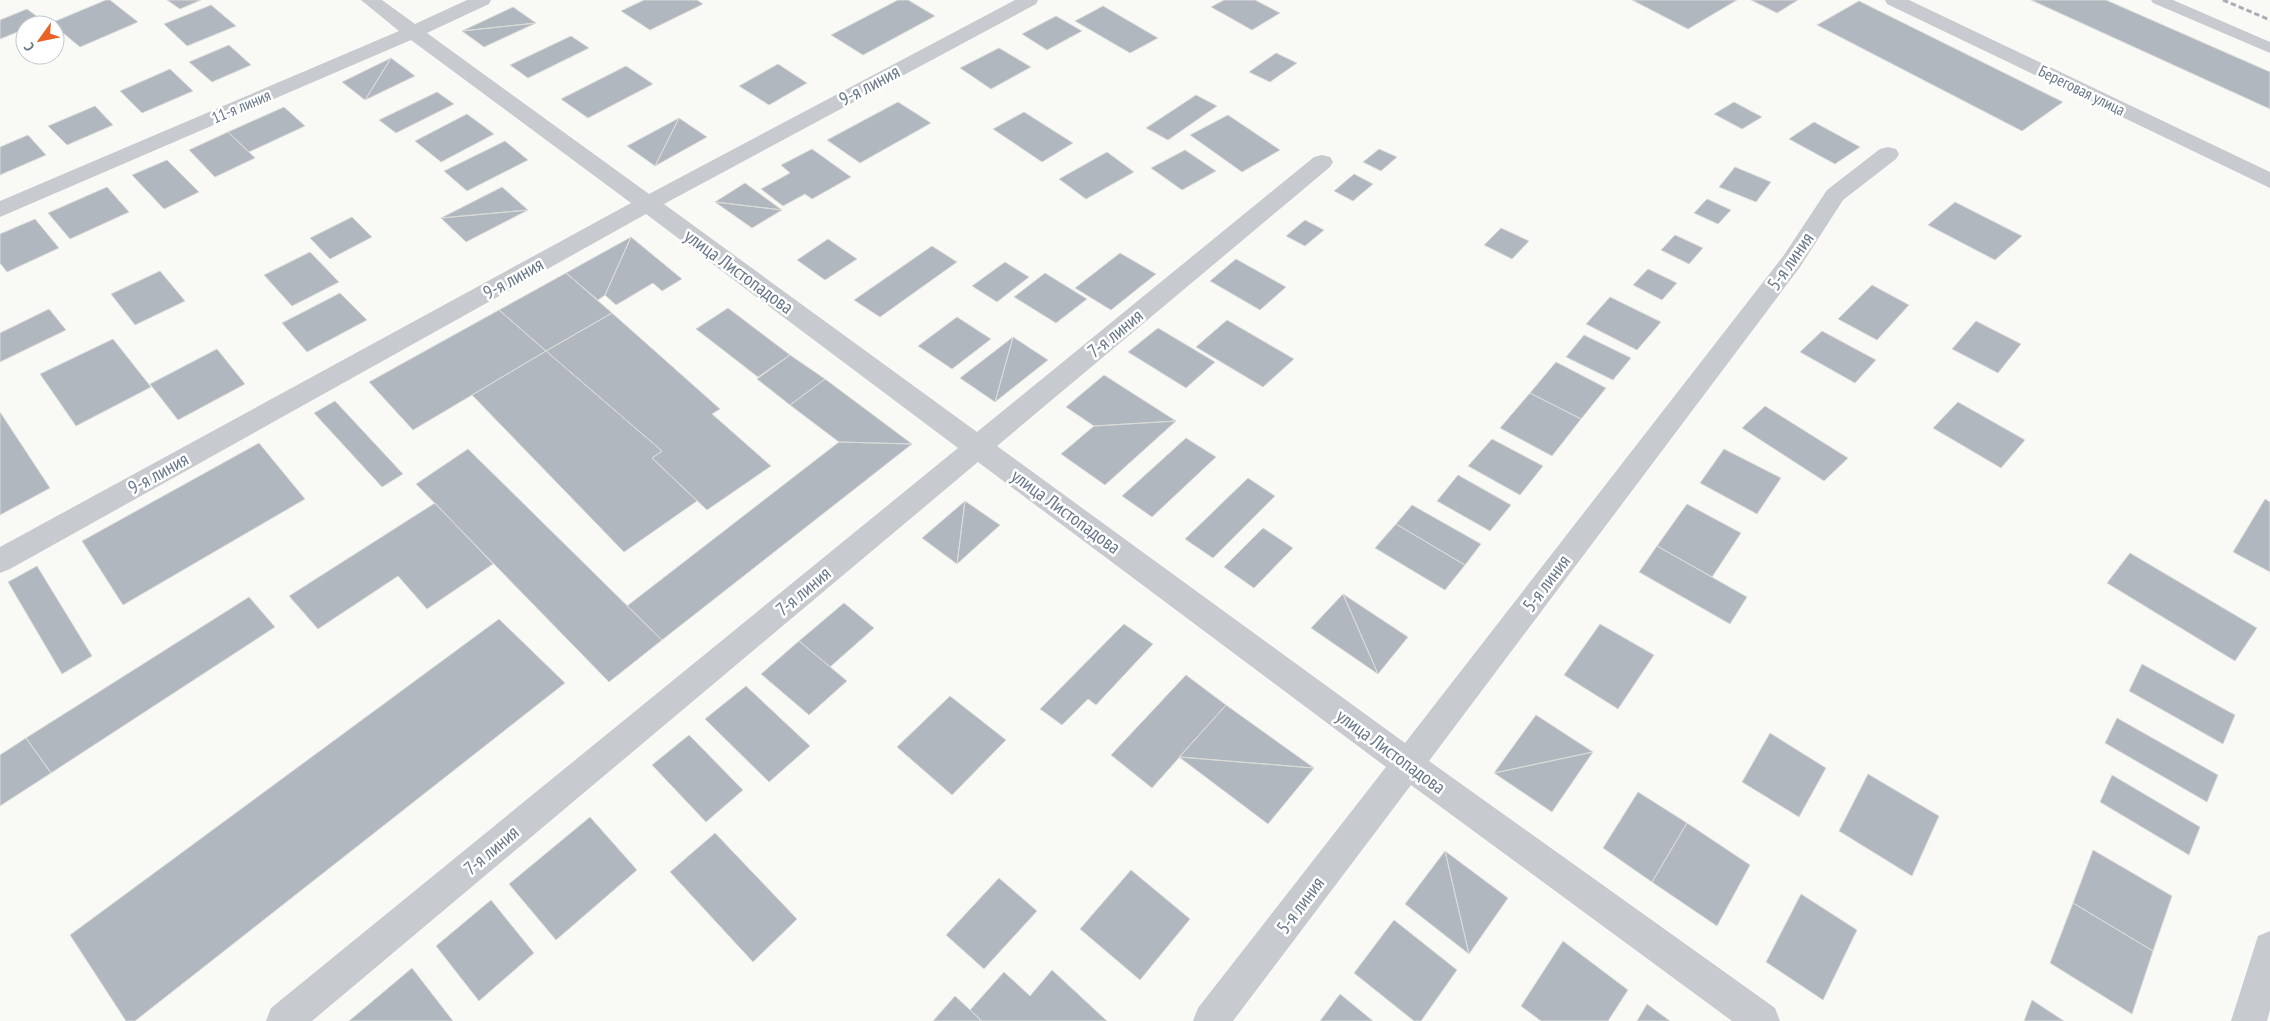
<svg xmlns="http://www.w3.org/2000/svg" width="2270" height="1021" viewBox="0 0 2270 1021" font-family="'PT Sans Narrow',sans-serif">
<rect width="100%" height="100%" fill="#f9f9f6"/>
<path fill="#b0b7be" stroke="#dbdbd9" d="M 106,0 L 110,0 L 138,22 L 80,47 L 51,23 Z
M 167,0 L 201,0 L 180,9 Z
M 644,0 L 697,0 L 703,4 L 650,30 L 621,11 Z
M 898,0 L 908,0 L 935,16 L 863,55 L 831,35 Z
M 1224,0 L 1255,0 L 1280,13 L 1252,30 L 1211,7 Z
M 1632,0 L 1737,0 L 1688,29 Z
M 1751,0 L 1798,0 L 1777,13 Z
M 2031,0 L 2106,0 L 2270,72 L 2270,109 Z
M 1859,1 L 2063,102 L 2022,131 L 1817,25 Z
M 211,5 L 236,26 L 187,46 L 164,24 Z
M 1103,6 L 1158,38 L 1130,53 L 1075,21 Z
M 513,7 L 536,23 L 462,31 Z
M 27,9 L 43,21 L 34,25 L 25,25 L 25,29 L 0,39 L 0,20 Z
M 1056,16 L 1082,31 L 1047,50 L 1022,34 Z
M 536,23 L 484,47 L 462,31 Z
M 571,36 L 589,48 L 528,78 L 510,65 Z
M 229,45 L 251,65 L 212,82 L 189,62 Z
M 999,48 L 1031,67 L 991,89 L 960,68 Z
M 1276,53 L 1297,63 L 1270,82 L 1249,72 Z
M 391,58 L 365,100 L 342,82 Z
M 391,58 L 415,76 L 365,100 Z
M 778,64 L 807,83 L 769,105 L 739,86 Z
M 626,66 L 653,84 L 588,118 L 561,99 Z
M 170,69 L 193,91 L 142,113 L 120,91 Z
M 437,92 L 454,104 L 396,133 L 379,120 Z
M 1196,95 L 1217,106 L 1168,140 L 1146,128 Z
M 898,102 L 931,123 L 860,163 L 827,140 Z
M 1734,102 L 1762,117 L 1742,129 L 1714,114 Z
M 95,106 L 113,125 L 67,145 L 48,126 Z
M 284,107 L 305,126 L 249,152 L 228,132 Z
M 1024,112 L 1073,143 L 1042,162 L 993,129 Z
M 467,114 L 494,134 L 441,162 L 415,141 Z
M 1228,115 L 1280,150 L 1242,172 L 1190,135 Z
M 679,118 L 655,166 L 627,146 Z
M 679,118 L 707,137 L 655,166 Z
M 1814,122 L 1860,147 L 1835,164 L 1789,139 Z
M 228,132 L 255,158 L 215,177 L 189,150 Z
M 28,135 L 46,155 L 0,175 L 0,147 Z
M 505,141 L 528,160 L 467,191 L 444,171 Z
M 812,149 L 851,177 L 812,199 L 805,194 L 783,206 L 761,189 L 790,173 L 781,165 Z
M 1379,149 L 1397,157 L 1381,171 L 1363,162 Z
M 1185,150 L 1216,171 L 1182,190 L 1151,168 Z
M 1107,152 L 1134,172 L 1086,199 L 1059,179 Z
M 167,160 L 199,192 L 164,209 L 132,175 Z
M 1735,167 L 1771,182 L 1756,202 L 1719,187 Z
M 1354,174 L 1373,184 L 1353,201 L 1334,191 Z
M 745,183 L 782,210 L 715,202 Z
M 107,187 L 129,212 L 70,239 L 48,213 Z
M 502,187 L 528,210 L 441,218 Z
M 1707,199 L 1731,210 L 1718,224 L 1694,213 Z
M 715,202 L 782,210 L 752,228 Z
M 1955,202 L 2022,236 L 1995,260 L 1928,225 Z
M 528,210 L 466,242 L 441,218 Z
M 352,217 L 372,237 L 330,259 L 310,238 Z
M 35,219 L 59,248 L 7,272 L 0,263 L 0,234 Z
M 1305,220 L 1324,230 L 1305,246 L 1286,236 Z
M 1501,228 L 1529,241 L 1512,259 L 1484,245 Z
M 1675,235 L 1703,248 L 1689,264 L 1661,250 Z
M 631,237 L 605,295 L 598,300 L 566,273 Z
M 631,237 L 682,279 L 662,291 L 653,283 L 616,305 L 605,295 Z
M 828,239 L 857,259 L 825,280 L 797,260 Z
M 932,246 L 957,262 L 880,317 L 854,300 Z
M 310,252 L 339,282 L 292,306 L 264,275 Z
M 1120,253 L 1156,274 L 1111,310 L 1075,288 Z
M 1236,259 L 1286,287 L 1260,310 L 1210,281 Z
M 1005,262 L 1029,277 L 997,302 L 972,286 Z
M 1648,269 L 1677,283 L 1662,300 L 1633,285 Z
M 160,271 L 185,301 L 135,325 L 111,294 Z
M 566,273 L 612,313 L 546,351 L 499,310 Z
M 1045,273 L 1087,299 L 1056,323 L 1014,297 Z
M 1872,285 L 1909,305 L 1877,340 L 1838,319 Z
M 340,293 L 367,320 L 307,352 L 282,323 Z
M 1610,297 L 1661,322 L 1637,350 L 1586,324 Z
M 728,308 L 790,355 L 758,377 L 696,329 Z
M 49,309 L 66,330 L 0,362 L 0,333 Z
M 499,310 L 546,351 L 413,430 L 369,382 Z
M 612,313 L 720,409 L 712,414 L 771,466 L 707,510 L 652,458 L 662,451 L 546,351 Z
M 957,317 L 991,339 L 952,369 L 918,346 Z
M 1227,320 L 1294,359 L 1263,387 L 1196,347 Z
M 1976,321 L 2021,344 L 1998,373 L 1952,349 Z
M 1158,328 L 1215,362 L 1186,388 L 1128,352 Z
M 1822,331 L 1876,360 L 1855,383 L 1800,352 Z
M 1584,335 L 1631,358 L 1613,380 L 1566,357 Z
M 1013,337 L 1048,360 L 995,402 Z
M 1013,337 L 995,402 L 960,378 Z
M 113,339 L 151,387 L 76,426 L 40,374 Z
M 217,349 L 245,384 L 178,420 L 150,384 Z
M 546,351 L 662,451 L 652,458 L 697,501 L 624,552 L 472,395 Z
M 790,355 L 825,379 L 790,405 L 757,379 Z
M 1556,362 L 1606,388 L 1581,419 L 1530,393 Z
M 1104,375 L 1176,421 L 1094,426 L 1066,407 Z
M 825,379 L 912,444 L 839,442 L 790,405 Z
M 1530,393 L 1581,419 L 1552,456 L 1500,428 Z
M 335,401 L 403,474 L 382,487 L 314,413 Z
M 1958,402 L 2025,440 L 2001,468 L 1933,428 Z
M 1765,406 L 1848,458 L 1824,481 L 1742,428 Z
M 0,412 L 50,488 L 0,515 Z
M 1176,421 L 1105,485 L 1061,454 L 1094,426 Z
M 1186,438 L 1216,457 L 1152,517 L 1122,496 Z
M 1492,439 L 1543,466 L 1520,495 L 1468,466 Z
M 839,442 L 912,444 L 662,640 L 627,606 Z
M 259,443 L 305,499 L 123,605 L 82,541 Z
M 468,449 L 662,640 L 609,682 L 416,484 Z
M 1724,449 L 1781,478 L 1757,514 L 1700,483 Z
M 1458,475 L 1511,505 L 1490,531 L 1437,501 Z
M 1248,478 L 1275,496 L 1213,558 L 1185,539 Z
M 2265,499 L 2270,502 L 2270,572 L 2233,552 Z
M 965,501 L 1000,525 L 957,564 Z
M 965,501 L 957,564 L 922,538 Z
M 435,503 L 493,564 L 427,609 L 398,576 L 318,629 L 289,596 Z
M 1687,504 L 1741,533 L 1712,577 L 1657,546 Z
M 1412,505 L 1481,544 L 1465,565 L 1396,524 Z
M 1396,524 L 1465,565 L 1445,590 L 1375,548 Z
M 1263,528 L 1293,548 L 1254,588 L 1224,567 Z
M 1657,546 L 1747,597 L 1730,624 L 1639,572 Z
M 2130,553 L 2257,628 L 2235,661 L 2107,583 Z
M 37,566 L 92,656 L 62,674 L 8,582 Z
M 1343,594 L 1408,637 L 1378,674 Z
M 1343,594 L 1378,674 L 1311,628 Z
M 249,597 L 275,627 L 51,773 L 26,738 Z
M 844,603 L 874,628 L 830,667 L 799,641 Z
M 499,619 L 565,683 L 135,1021 L 126,1021 L 70,935 Z
M 1124,624 L 1153,644 L 1096,705 L 1088,699 L 1062,725 L 1040,709 Z
M 1600,624 L 1654,655 L 1618,709 L 1564,675 Z
M 799,641 L 847,681 L 809,715 L 761,674 Z
M 2142,664 L 2235,715 L 2223,744 L 2129,691 Z
M 1186,675 L 1226,705 L 1152,788 L 1111,755 Z
M 746,686 L 810,746 L 769,782 L 705,719 Z
M 950,696 L 1006,740 L 952,795 L 897,747 Z
M 1226,705 L 1314,768 L 1179,757 Z
M 1536,715 L 1593,752 L 1494,773 Z
M 2117,718 L 2218,775 L 2207,802 L 2105,743 Z
M 1770,733 L 1826,768 L 1799,817 L 1742,782 Z
M 689,735 L 743,790 L 706,822 L 652,765 Z
M 26,738 L 51,773 L 0,806 L 0,755 Z
M 1593,752 L 1552,812 L 1494,773 Z
M 1179,757 L 1314,768 L 1268,824 Z
M 1868,774 L 1939,816 L 1912,876 L 1839,831 Z
M 2112,775 L 2200,827 L 2189,855 L 2100,802 Z
M 1638,792 L 1687,823 L 1652,882 L 1603,848 Z
M 590,817 L 637,870 L 556,940 L 509,884 Z
M 1687,823 L 1750,865 L 1717,926 L 1652,882 Z
M 715,833 L 797,919 L 753,962 L 670,872 Z
M 2093,850 L 2172,896 L 2153,951 L 2073,903 Z
M 1445,851 L 1508,898 L 1469,954 Z
M 1445,851 L 1469,954 L 1405,904 Z
M 1131,870 L 1190,919 L 1140,980 L 1080,929 Z
M 999,878 L 1037,911 L 984,969 L 946,935 Z
M 1801,894 L 1857,930 L 1823,1000 L 1766,962 Z
M 491,900 L 534,953 L 479,1001 L 436,946 Z
M 2073,903 L 2153,951 L 2132,1014 L 2050,963 Z
M 1394,920 L 1457,970 L 1421,1021 L 1414,1021 L 1354,973 Z
M 1563,941 L 1628,990 L 1608,1021 L 1541,1021 L 1521,1006 Z
M 412,968 L 453,1021 L 349,1021 Z
M 1052,970 L 1107,1021 L 982,1021 L 970,1010 L 1004,972 L 1030,996 Z
M 1340,994 L 1373,1021 L 1320,1021 Z
M 955,996 L 970,1010 L 982,1021 L 933,1021 Z
M 2032,1000 L 2064,1021 L 2024,1021 Z
M 1647,1004 L 1670,1021 L 1637,1021 Z"/>
<g fill="none" stroke-linecap="round" stroke-linejoin="round">
<path fill="#c7cace" fill-rule="evenodd" d="M 2151,0 L 2173,0 L 2270,42 L 2270,53 L 2153,3 Z"/>
<path fill="#c7cace" fill-rule="evenodd" d="M 361,0 L 382,0 L 415,24 L 467,0 L 491,0 L 489,4 L 427,33 L 649,194 L 1015,0 L 1038,0 L 1036,4 L 664,204 L 977,432 L 1314,157 L 1322,155 L 1330,157 L 1333,162 L 1330,167 L 997,446 L 1405,743 L 1784,255 L 1827,190 L 1880,149 L 1888,147 L 1896,149 L 1899,154 L 1896,159 L 1843,200 L 1800,267 L 1429,761 L 1775,1008 L 1780,1021 L 1732,1021 L 1411,785 L 1233,1021 L 1193,1021 L 1198,1008 L 1386,767 L 978,462 L 312,1021 L 266,1021 L 271,1008 L 958,448 L 646,214 L 10,569 L 0,573 L 0,547 L 631,203 L 411,40 L 0,217 L 0,201 L 399,31 Z
M 1885,0 L 1909,0 L 2270,172 L 2270,188 L 1887,4 Z
M 2270,931 L 2270,1010 L 2267,1021 L 2231,1021 L 2258,936 Z"/>
<path stroke="#a9aeb5" stroke-width="3" stroke-dasharray="5.5 3" stroke-linecap="butt" d="M 2223,0 L 2270,20"/>
</g>
<g text-anchor="middle" dominant-baseline="central" stroke-width="5" stroke-linejoin="round" paint-order="stroke">
<g font-size="16" fill="#677789" stroke="#fff">
<text transform="translate(2082 90) rotate(26)">Береговая улица</text>
<text transform="translate(241 106) rotate(-23)">11-я линия</text>
</g>
<g font-size="19" fill="#677789" stroke="#fff">
<text transform="translate(869 85) rotate(-28)">9-я линия</text>
<text transform="translate(1790 261) rotate(-55)">5-я линия</text>
<text transform="translate(739 271) rotate(36)">улица Листопадова</text>
<text transform="translate(513 278) rotate(-29)">9-я линия</text>
<text transform="translate(1115 333) rotate(-39)">7-я линия</text>
<text transform="translate(158 473) rotate(-29)">9-я линия</text>
<text transform="translate(1066 511) rotate(36)">улица Листопадова</text>
<text transform="translate(1546 583) rotate(-53)">5-я линия</text>
<text transform="translate(803 591) rotate(-40)">7-я линия</text>
<text transform="translate(1391 751) rotate(36)">улица Листопадова</text>
<text transform="translate(491 850) rotate(-40)">7-я линия</text>
<text transform="translate(1300 905) rotate(-53)">5-я линия</text>
</g>
</g>
<g transform="translate(40 40) rotate(237)"><circle r="24" fill="#ffffff" stroke="#c2c9d0"/>
<path d="M0-4L9 19L0 12L-9 19Z" fill="#eb6024"/>
<text y="-8" font-size="14" font-weight="bold" text-anchor="middle" fill="#677789">С</text>
</g>
</svg>
